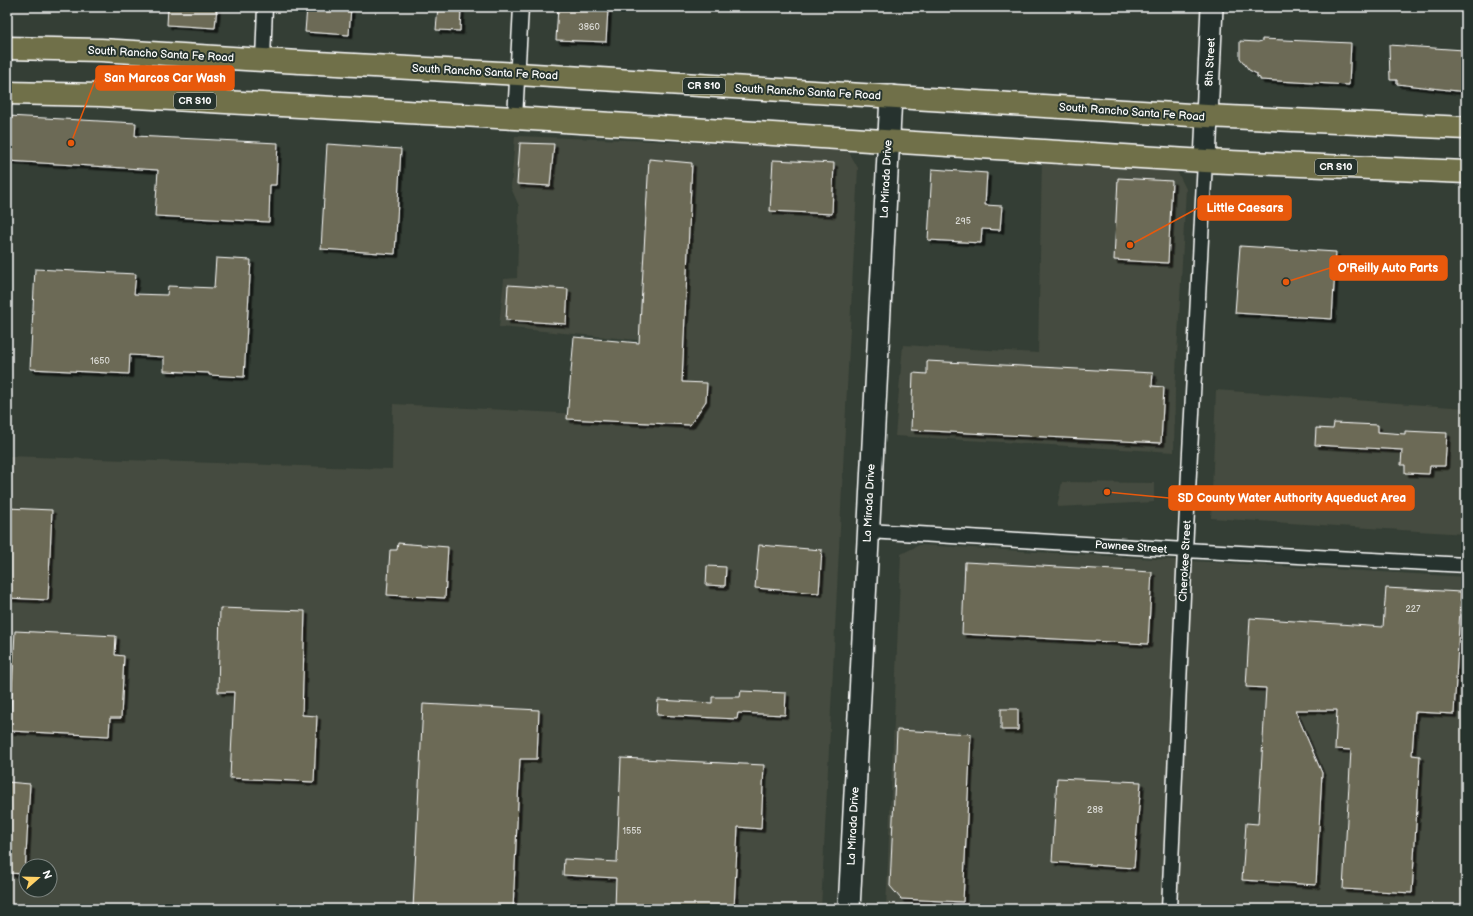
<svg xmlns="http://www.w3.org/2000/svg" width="1473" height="916" viewBox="0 0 1473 916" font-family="'Balsamiq Sans',sans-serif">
<defs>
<filter id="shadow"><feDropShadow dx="3.5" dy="3.5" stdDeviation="0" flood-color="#0009"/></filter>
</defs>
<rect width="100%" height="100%" fill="#343e35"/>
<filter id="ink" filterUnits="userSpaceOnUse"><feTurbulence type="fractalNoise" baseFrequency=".025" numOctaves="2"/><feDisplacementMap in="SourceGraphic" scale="8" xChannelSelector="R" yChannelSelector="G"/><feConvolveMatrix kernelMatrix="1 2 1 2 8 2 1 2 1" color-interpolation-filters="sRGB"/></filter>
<g filter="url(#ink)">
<path fill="#454b3f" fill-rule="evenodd" d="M 515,136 L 841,148 L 850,154 L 858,168 L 821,909 L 7,909 L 7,456 L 392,469 L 393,404 L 634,417 L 638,340 L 499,327 L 504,279 L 517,278 L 519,206 L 511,188 ZM 26,866 L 50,866 L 50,890 L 26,890 Z
M 1042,159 L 1171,168 L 1178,173 L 1186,189 L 1175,392 L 1174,452 L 895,436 L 903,345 L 1038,353 Z
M 1216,390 L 1466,408 L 1466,534 L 1211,518 Z
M 1062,482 L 1154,483 L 1154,502 L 1057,507 Z
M 919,545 L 1466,577 L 1466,909 L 886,909 L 901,554 Z"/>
<path fill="#6c6a56" stroke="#fff" filter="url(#shadow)" d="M 168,7 L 217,7 L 215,28 L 167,25 Z
M 307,7 L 351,7 L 349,35 L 305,32 Z
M 438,7 L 461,7 L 460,31 L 436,30 Z
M 558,7 L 608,9 L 606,42 L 556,40 Z
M 1262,39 L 1351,43 L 1349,85 L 1260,80 L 1260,78 L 1257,77 L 1257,74 L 1249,70 L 1240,58 L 1240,41 L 1258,42 L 1262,41 Z
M 1389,45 L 1464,50 L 1464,51 L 1466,52 L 1466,92 L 1397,84 L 1397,80 L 1390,80 Z
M 8,116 L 136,123 L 135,136 L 278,143 L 276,185 L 270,185 L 269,222 L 155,216 L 158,170 L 7,161 Z
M 520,143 L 554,144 L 550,186 L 517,184 Z
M 327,144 L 401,149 L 395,254 L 321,249 Z
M 649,159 L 692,163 L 682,382 L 707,383 L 706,401 L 690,425 L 567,419 L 574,337 L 639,343 Z
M 773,160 L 834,163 L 832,214 L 770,211 Z
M 932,169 L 987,173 L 985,205 L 1002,206 L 1000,230 L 982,229 L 981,243 L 928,240 Z
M 1118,178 L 1172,181 L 1168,263 L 1114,260 Z
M 1240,246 L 1336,252 L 1332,319 L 1235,313 Z
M 216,258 L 251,260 L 244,377 L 209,375 L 209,373 L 164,371 L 164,357 L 130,355 L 129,374 L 30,369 L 35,269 L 136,274 L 134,294 L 167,295 L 168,286 L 214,288 Z
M 508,285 L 568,289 L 566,324 L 506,320 Z
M 927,361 L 1153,373 L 1152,386 L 1164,387 L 1161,443 L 911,430 L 913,373 L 927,374 Z
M 1334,423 L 1378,425 L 1378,432 L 1405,434 L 1405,431 L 1447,433 L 1445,466 L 1430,466 L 1429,474 L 1405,473 L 1405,465 L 1401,465 L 1402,450 L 1315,445 L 1316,428 L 1333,429 Z
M 7,508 L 52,510 L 48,600 L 7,598 Z
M 398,543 L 448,547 L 445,598 L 387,595 L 390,550 L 397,550 Z
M 759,545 L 822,550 L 819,593 L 755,588 Z
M 965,562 L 1152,572 L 1148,644 L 962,634 Z
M 707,566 L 726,567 L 725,586 L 706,585 Z
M 1386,588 L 1461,592 L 1454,714 L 1415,712 L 1412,755 L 1420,756 L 1412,893 L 1343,889 L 1351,750 L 1335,749 L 1337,710 L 1295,710 L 1322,773 L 1316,885 L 1242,880 L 1246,823 L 1258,824 L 1266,688 L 1246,687 L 1250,618 L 1383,627 Z
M 220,608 L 305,611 L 302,715 L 317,716 L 314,782 L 230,778 L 234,692 L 218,692 Z
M 15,631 L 116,636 L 115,655 L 124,656 L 121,718 L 110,718 L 109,736 L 10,731 Z
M 741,691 L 786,693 L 785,715 L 738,713 L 737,719 L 657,715 L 658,700 L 712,703 L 712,697 L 740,697 Z
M 423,704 L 539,710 L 537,759 L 520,759 L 513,909 L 413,909 Z
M 1001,709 L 1018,709 L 1018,730 L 1001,730 Z
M 897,730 L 971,734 L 963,902 L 901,899 L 890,886 Z
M 621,758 L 764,765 L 761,829 L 738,827 L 734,909 L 615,909 L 616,878 L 563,875 L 564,859 L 617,862 Z
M 1057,778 L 1141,782 L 1134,868 L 1052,862 Z
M 7,782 L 30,784 L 25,874 L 7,873 Z"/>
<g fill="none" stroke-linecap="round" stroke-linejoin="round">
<defs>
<path id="street" d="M 263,60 L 265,7
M 515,118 L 521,7
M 868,531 L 1185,550 L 1466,565
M 1169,909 L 1185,550 L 1205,161"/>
<path id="secondary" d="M 1205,161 L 1212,7
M 849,909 L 891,96"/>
<path id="primary" d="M 7,48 L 101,50 L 263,60 L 518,74 L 1207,116 L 1466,128
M 7,93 L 100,95 L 515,118 L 1205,161 L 1466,172"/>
</defs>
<use href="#street" stroke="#fff" stroke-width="17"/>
<use href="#secondary" stroke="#fff" stroke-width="24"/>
<use href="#primary" stroke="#fff" stroke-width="25"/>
<use href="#street" stroke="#26332d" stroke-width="14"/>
<use href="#secondary" stroke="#26332d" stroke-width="21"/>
<use href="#primary" stroke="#6f704a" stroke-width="22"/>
</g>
</g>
<g text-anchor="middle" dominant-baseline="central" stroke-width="4" stroke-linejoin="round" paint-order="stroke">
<g font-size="9" fill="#dadad5">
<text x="589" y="27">3860</text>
<text x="963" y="221">295</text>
<text x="100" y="361">1650</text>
<text x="1413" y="609">227</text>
<text x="1095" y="810">288</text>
<text x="632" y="831">1555</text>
</g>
<g fill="#26332d" stroke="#bec2c0" stroke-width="1">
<rect x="683" y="78" width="42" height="16" rx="3"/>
<rect x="174" y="93" width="42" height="16" rx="3"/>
<rect x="1315" y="159" width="42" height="16" rx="3"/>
</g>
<g font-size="10" font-weight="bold" fill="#fff">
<text x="704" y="86">CR S10</text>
<text x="195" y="101">CR S10</text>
<text x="1336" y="167">CR S10</text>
</g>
<g font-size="11" fill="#fff" stroke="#26332d">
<text transform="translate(161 54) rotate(3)">South Rancho Santa Fe Road</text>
<text transform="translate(1210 62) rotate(-87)">8th Street</text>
<text transform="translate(485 72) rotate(3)">South Rancho Santa Fe Road</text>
<text transform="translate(808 92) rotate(3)">South Rancho Santa Fe Road</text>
<text transform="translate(1132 112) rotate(4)">South Rancho Santa Fe Road</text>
<text transform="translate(886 179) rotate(-87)">La Mirada Drive</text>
<text transform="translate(869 503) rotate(-87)">La Mirada Drive</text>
<text transform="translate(1131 547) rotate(4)">Pawnee Street</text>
<text transform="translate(1185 561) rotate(-87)">Cherokee Street</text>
<text transform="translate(853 826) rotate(-87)">La Mirada Drive</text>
</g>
</g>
<path fill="none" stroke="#e8590c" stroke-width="1.5" d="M71 143L96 78M1130 245L1198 208M1286 282L1330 268M1107 492L1169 498"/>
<g fill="#e8590c" stroke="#26332d" stroke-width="1.5">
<circle cx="71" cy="143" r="4"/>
<circle cx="1130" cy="245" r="4"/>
<circle cx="1286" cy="282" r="4"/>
<circle cx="1107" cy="492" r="4"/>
</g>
<g fill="#e8590c" stroke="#e8590c" stroke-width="1.5">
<rect x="96" y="66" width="138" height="24" rx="4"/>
<rect x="1198" y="196" width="93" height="24" rx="4"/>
<rect x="1330" y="256" width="117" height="24" rx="4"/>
<rect x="1169" y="486" width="245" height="24" rx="4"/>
</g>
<g font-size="12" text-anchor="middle" font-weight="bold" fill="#fff">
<text x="165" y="82">San Marcos Car Wash</text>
<text x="1245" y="212">Little Caesars</text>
<text x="1388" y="272">O'Reilly Auto Parts</text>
<text x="1292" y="502">SD County Water Authority Aqueduct Area</text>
</g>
<rect width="1473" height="916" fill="none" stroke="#26332d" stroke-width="24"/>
<rect x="12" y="12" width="1449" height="892" fill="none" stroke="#fff" stroke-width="1.5" filter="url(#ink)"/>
<g transform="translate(38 878) rotate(70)"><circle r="19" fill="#26332d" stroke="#7d8581"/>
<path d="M0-3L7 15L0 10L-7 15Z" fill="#ffd166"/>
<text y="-6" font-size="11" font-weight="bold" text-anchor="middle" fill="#ffffff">N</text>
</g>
</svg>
